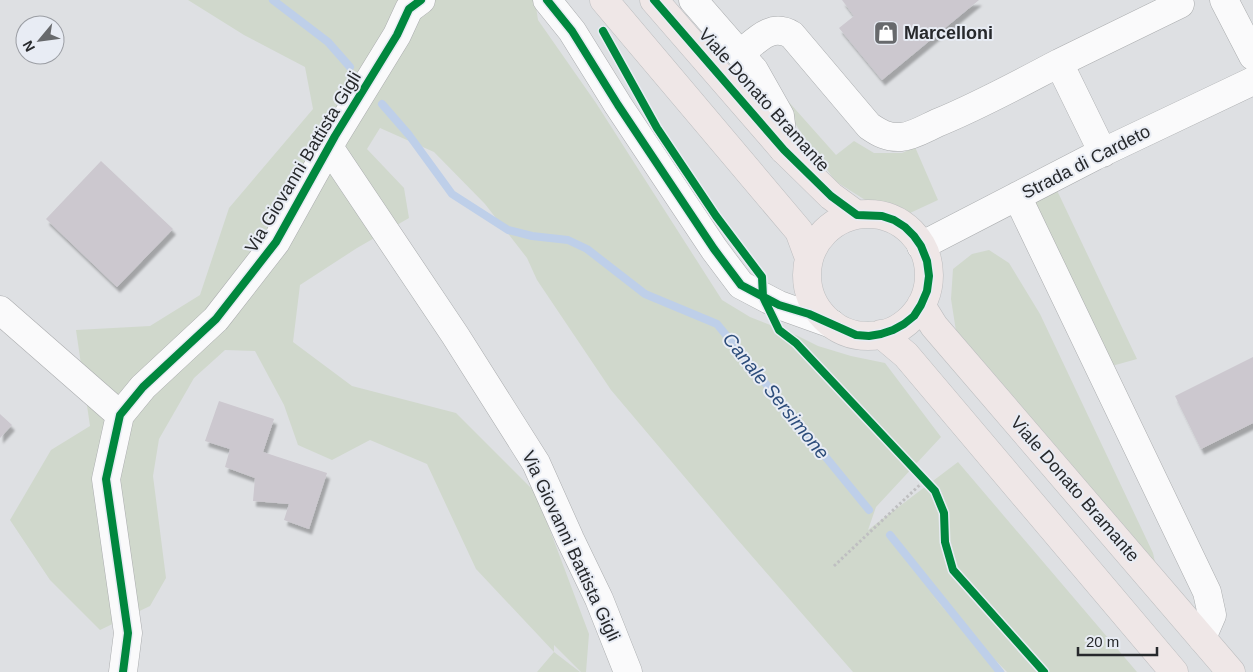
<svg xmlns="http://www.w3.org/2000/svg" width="1253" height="672" viewBox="0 0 1253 672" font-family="Arial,sans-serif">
<defs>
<filter id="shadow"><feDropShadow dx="3" dy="5.5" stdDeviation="1" flood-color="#0004"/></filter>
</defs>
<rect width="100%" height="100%" fill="#dee0e3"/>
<path fill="#d0d8cc" d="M 188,0 L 535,0 L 538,20 L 596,103 L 722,300 L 750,317 L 798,336 L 818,346 L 851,356 L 885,363 L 941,437 L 876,507 L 868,530 L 958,462 L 1137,672 L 1007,672 L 928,592 L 1005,672 L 853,672 L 737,539 L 611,390 L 537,280 L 527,258 L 485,204 L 434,152 L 380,128 L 367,149 L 404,188 L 409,218 L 357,248 L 300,285 L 293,342 L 352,386 L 456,413 L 536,493 L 589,634 L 586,672 L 581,672 L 554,645 L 554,652 L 580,672 L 537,672 L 554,652 L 476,569 L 427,464 L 370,440 L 332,460 L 298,445 L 284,405 L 255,351 L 225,350 L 194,378 L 159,439 L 153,476 L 166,578 L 150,606 L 100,630 L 50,580 L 10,520 L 51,450 L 90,426 L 76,330 L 150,326 L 200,295 L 229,208 L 313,109 L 305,67 L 244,35 Z
M 763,73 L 836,155 L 854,141 L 874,153 L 902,153 L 915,147 L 938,200 L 910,213 L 878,208 L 835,181 L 798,128 Z
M 1053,182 L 1137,359 L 1101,369 L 1027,197 Z
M 989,250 L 1009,263 L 1040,314 L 1153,553 L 1157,571 L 956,331 L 951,299 L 953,269 L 972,254 Z"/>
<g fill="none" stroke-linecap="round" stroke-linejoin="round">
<path stroke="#becfe9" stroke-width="8" d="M 273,0 L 328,42 L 350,67
M 382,104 L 409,135 L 452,194 L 508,230 L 532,236 L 568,240 L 587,249 L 645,294 L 717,324 L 869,510
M 890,535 L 1000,672"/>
</g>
<path fill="#ccc8cf" filter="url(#shadow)" d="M 842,0 L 979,0 L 882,80 L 839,28 L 854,16 Z
M 101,161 L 173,229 L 117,287 L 46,219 Z
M 1253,357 L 1253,423 L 1201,449 L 1175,396 Z
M 219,401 L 274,419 L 263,452 L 327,473 L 309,529 L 284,520 L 289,504 L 253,501 L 255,478 L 225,467 L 230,449 L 205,441 Z
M 0,414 L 12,425 L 0,438 Z"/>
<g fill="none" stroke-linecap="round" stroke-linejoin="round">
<defs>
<path id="minor" d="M 547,0 L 572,31 L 618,105 L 714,249 L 741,285 L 779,305 L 832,324
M 693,0 L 754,70 L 780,116 L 784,150
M 1224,0 L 1253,56
M 740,54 C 756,41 771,22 792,35 L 869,126 C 879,133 888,138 901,137 C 913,136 926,128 937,123 C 979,106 1019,84 1059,63 L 1103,153
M 1059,63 L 1180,4
M 329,147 L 455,335 L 536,463 L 570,539 L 599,599 L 628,672
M 1017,196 L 1207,592 L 1212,615 L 1202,638
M 921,246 L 1095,156 L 1253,81
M 0,310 L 120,415
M 123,672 L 128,633 L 106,479 L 120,415 L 143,387 L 216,319 L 276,242 L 335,136 L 397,35 L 409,9 L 421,0"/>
<path id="major" d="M 604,0 L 799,231 L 809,258
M 654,0 L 784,150 L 831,196 L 857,215
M807 275a61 61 0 1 1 122 0a61 61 0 1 1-122 0Z
M 921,305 L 934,326 L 1231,672
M 881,334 L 906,355 L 1174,672"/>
</defs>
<use href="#minor" stroke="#aaacae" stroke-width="29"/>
<use href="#major" stroke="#bcbdbf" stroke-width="29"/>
<path stroke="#bfbfc1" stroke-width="3" stroke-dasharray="2.5 2.5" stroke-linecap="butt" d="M 834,566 L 925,480"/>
<use href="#minor" stroke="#fafafb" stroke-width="28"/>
<use href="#major" stroke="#efe7e7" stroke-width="28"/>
<defs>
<path id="cycleway" d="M 547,0 L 572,31 L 618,105 L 714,249 L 741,285 L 779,305 L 809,314 L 856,335 L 869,336 L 881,334 L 893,330 L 904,324 L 914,316 L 921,305 L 927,291 L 929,276 L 927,261 L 921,246 L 914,236 L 905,227 L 894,220 L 882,216 L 857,215 L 831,196 L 784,150 L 654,0
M 603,31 L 657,128 L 716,216 L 762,277 L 763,297 L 779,330 L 796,343 L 935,491 L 944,513 L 945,542 L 953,570 L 1044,672
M 123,672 L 128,633 L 106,479 L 120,415 L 143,387 L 216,319 L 276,242 L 335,136 L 397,35 L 409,9 L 421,0"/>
</defs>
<use href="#cycleway" stroke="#e8ecf4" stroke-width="11"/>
<use href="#cycleway" stroke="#00873e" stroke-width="8"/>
</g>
<defs>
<symbol id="shop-square" viewBox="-11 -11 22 22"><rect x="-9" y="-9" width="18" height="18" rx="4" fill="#67696c" stroke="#e8ecf4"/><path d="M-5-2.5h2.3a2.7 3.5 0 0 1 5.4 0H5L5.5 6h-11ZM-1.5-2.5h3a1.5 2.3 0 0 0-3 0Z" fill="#fff"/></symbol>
</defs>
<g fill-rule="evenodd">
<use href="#shop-square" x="872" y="19" width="28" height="28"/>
</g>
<g text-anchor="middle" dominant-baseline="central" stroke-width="4" stroke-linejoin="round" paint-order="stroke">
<g font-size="18" font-weight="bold" fill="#27292c" stroke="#e8ecf4" text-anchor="start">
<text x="904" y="33">Marcelloni</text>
</g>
<g font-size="18" fill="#27292c" stroke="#e8ecf4">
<text transform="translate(764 100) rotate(48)">Viale Donato Bramante</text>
<text transform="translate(303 162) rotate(-59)">Via Giovanni Battista Gigli</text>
<text transform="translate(1086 162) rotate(-27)">Strada di Cardeto</text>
<text transform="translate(1075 489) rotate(49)">Viale Donato Bramante</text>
<text transform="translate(571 546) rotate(65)">Via Giovanni Battista Gigli</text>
</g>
<g font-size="19" font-style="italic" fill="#2d4d7b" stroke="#e8ecf4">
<text transform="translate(776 396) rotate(51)">Canale Sersimone</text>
</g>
</g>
<g transform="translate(40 40) rotate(241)"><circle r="24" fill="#e8ecf4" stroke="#9b9ea4"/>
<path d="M0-4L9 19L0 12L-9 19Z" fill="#67696c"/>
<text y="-8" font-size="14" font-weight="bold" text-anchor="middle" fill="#27292c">N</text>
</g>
<path d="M1078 647v8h79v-8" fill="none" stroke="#27292c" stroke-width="2.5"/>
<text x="1086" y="647" font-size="15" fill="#27292c" stroke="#e8ecf4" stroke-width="4" paint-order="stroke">20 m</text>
</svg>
